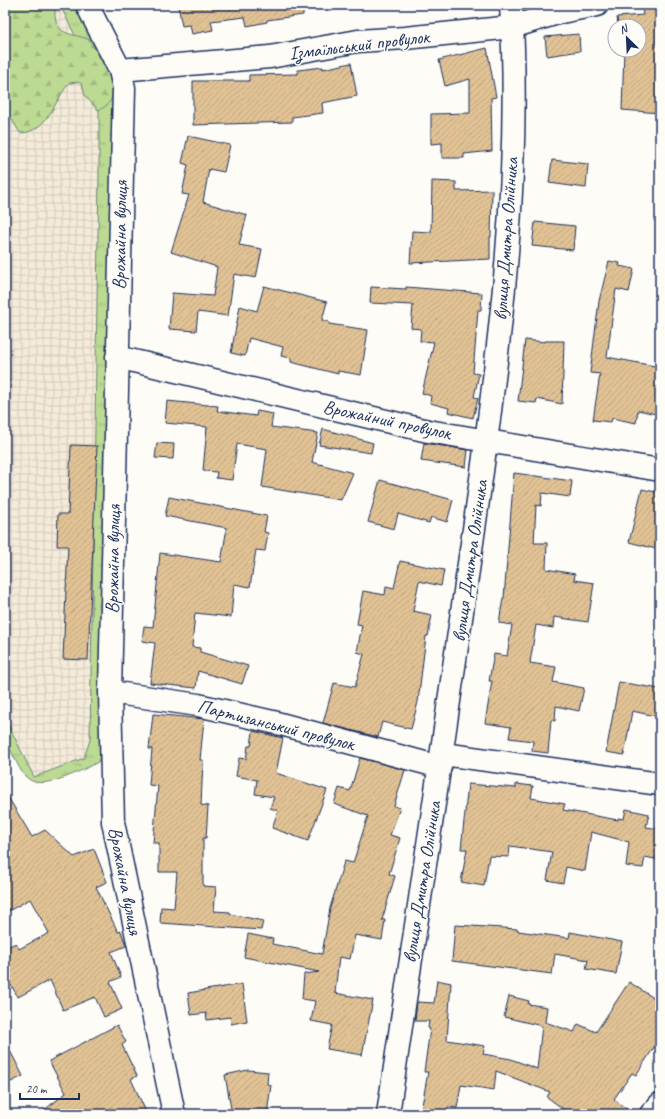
<svg xmlns="http://www.w3.org/2000/svg" width="665" height="1119" viewBox="0 0 665 1119" font-family="Caveat,sans-serif">
<defs>
<pattern id="industrial-grid" width="8" height="8" patternUnits="userSpaceOnUse"><rect width="8" height="8" fill="#f5ebd9"/><path d="M0 4h8M4 0v8" fill="none" stroke="#d1cabd"/></pattern>
<pattern id="grass-tufts" width="24" height="20" patternUnits="userSpaceOnUse"><rect width="24" height="20" fill="#bcda92"/><path d="M3 7l-1-3M5 7V3M7 7l1-3M15 17l-1-3M17 17v-4M19 17l1-3" fill="none" stroke="#a1bb80"/></pattern>
<pattern id="forest-firs" width="22" height="20" patternUnits="userSpaceOnUse"><rect width="22" height="20" fill="#bcda92"/><path d="M5 1l3.5 6h-7zM16 11l3.5 6h-7z" fill="#a1bb80"/></pattern>
<pattern id="building-hatch" width="6" height="6" patternUnits="userSpaceOnUse"><rect width="6" height="6" fill="#e1c294"/><path d="M-1 1l2-2M0 6l6-6M5 7l2-2" fill="none" stroke="#c0a782"/></pattern>
</defs>
<rect width="100%" height="100%" fill="#fdfcf7"/>
<filter id="ink" filterUnits="userSpaceOnUse"><feTurbulence type="fractalNoise" baseFrequency=".025" numOctaves="2"/><feDisplacementMap in="SourceGraphic" scale="8" xChannelSelector="R" yChannelSelector="G"/><feConvolveMatrix kernelMatrix="1 2 1 2 8 2 1 2 1" color-interpolation-filters="sRGB"/></filter>
<g filter="url(#ink)">
<path fill="url(#industrial-grid)" d="M 5,5 L 60,5 L 99,84 L 99,174 L 90,740 L 84,758 L 34,777 L 5,718 Z"/>
<path fill="url(#grass-tufts)" stroke="#6c8478" d="M 60,5 L 79,5 L 114,78 L 102,750 L 98,762 C 83,770 49,788 32,781 C 23,777 19,767 15,759 C 6,742 5,738 5,718 L 34,777 L 84,758 L 90,740 L 99,174 L 99,84 Z"/>
<path fill="url(#forest-firs)" stroke="#6c8478" d="M 9,5 L 61,5 L 55,11 C 54,35 70,33 88,39 C 100,57 130,100 98,110 L 85,96 L 82,84 L 78,82 L 69,83 C 55,100 47,133 20,133 L 8,113 L 5,105 L 5,13 L 7,12 Z"/>
<path fill="url(#building-hatch)" stroke="#1b2f5e" d="M 178,5 L 303,5 L 303,15 L 267,20 L 267,22 L 247,26 L 245,17 L 211,21 L 213,30 L 192,34 L 190,25 L 182,26 Z
M 660,5 L 660,113 L 622,110 L 624,50 L 639,50 L 639,26 L 618,26 L 617,17 L 643,15 L 642,7 Z
M 579,34 L 580,51 L 547,56 L 545,37 Z
M 487,48 L 496,97 L 491,98 L 492,151 L 464,154 L 464,158 L 442,158 L 442,143 L 431,144 L 431,114 L 470,113 L 470,79 L 445,86 L 439,60 Z
M 351,63 L 357,96 L 322,103 L 323,113 L 292,117 L 292,122 L 193,125 L 193,81 L 249,81 L 249,75 L 298,74 L 298,70 L 323,67 L 323,69 Z
M 188,136 L 230,145 L 224,172 L 209,169 L 203,202 L 247,215 L 239,245 L 262,249 L 256,278 L 234,274 L 228,316 L 198,312 L 196,331 L 169,329 L 172,293 L 213,296 L 217,267 L 171,252 L 189,195 L 182,194 L 188,165 L 182,163 Z
M 552,160 L 588,164 L 586,188 L 549,183 Z
M 432,181 L 456,182 L 456,191 L 492,190 L 491,237 L 490,237 L 490,259 L 410,263 L 412,231 L 431,232 Z
M 535,222 L 575,226 L 573,250 L 532,246 Z
M 609,261 L 620,263 L 619,266 L 634,269 L 629,292 L 616,289 L 607,357 L 660,367 L 660,415 L 638,410 L 636,423 L 612,418 L 611,422 L 593,420 L 600,374 L 590,373 L 599,301 Z
M 264,286 L 327,302 L 322,320 L 329,322 L 329,324 L 368,330 L 361,375 L 338,371 L 338,374 L 291,362 L 291,358 L 281,356 L 283,347 L 249,338 L 245,356 L 231,353 L 240,306 L 257,311 Z
M 371,287 L 406,289 L 406,287 L 482,293 L 481,310 L 478,310 L 473,373 L 479,374 L 474,397 L 478,398 L 473,418 L 448,412 L 449,408 L 430,403 L 431,396 L 422,393 L 434,342 L 420,341 L 421,329 L 411,328 L 413,305 L 370,303 Z
M 525,340 L 545,342 L 545,341 L 564,341 L 562,404 L 537,399 L 536,403 L 518,401 Z
M 167,401 L 218,406 L 217,411 L 256,416 L 257,411 L 273,414 L 271,427 L 318,433 L 312,462 L 353,473 L 341,500 L 262,487 L 267,449 L 237,444 L 232,480 L 216,478 L 217,472 L 203,471 L 207,427 L 165,423 Z
M 323,429 L 373,443 L 371,453 L 319,445 Z
M 157,443 L 174,444 L 173,459 L 155,458 Z
M 424,443 L 468,450 L 466,467 L 421,461 Z
M 71,445 L 97,446 L 88,660 L 63,659 L 68,546 L 57,546 L 58,514 L 68,514 Z
M 514,473 L 572,481 L 570,497 L 542,493 L 541,506 L 536,505 L 534,543 L 547,543 L 546,569 L 575,574 L 574,580 L 594,583 L 588,622 L 554,617 L 553,628 L 536,625 L 530,663 L 556,667 L 553,682 L 584,688 L 579,711 L 556,706 L 555,721 L 551,720 L 548,753 L 532,751 L 533,741 L 509,738 L 511,727 L 485,723 L 492,681 L 489,681 L 494,654 L 507,656 L 512,625 L 499,623 L 503,598 L 504,598 Z
M 380,480 L 453,500 L 447,522 L 431,517 L 429,523 L 398,514 L 394,529 L 368,522 Z
M 642,489 L 660,493 L 660,532 L 656,549 L 629,542 Z
M 169,497 L 267,516 L 264,532 L 268,533 L 265,551 L 256,550 L 250,587 L 234,584 L 231,617 L 195,613 L 192,647 L 200,648 L 200,652 L 248,666 L 242,684 L 198,671 L 196,688 L 150,683 L 155,643 L 142,641 L 144,626 L 153,627 L 160,553 L 221,562 L 227,528 L 165,516 Z
M 400,561 L 444,570 L 441,586 L 419,581 L 413,611 L 432,615 L 428,636 L 426,636 L 418,702 L 411,729 L 382,722 L 378,737 L 323,723 L 334,683 L 355,687 L 364,654 L 357,652 L 362,625 L 357,624 L 363,591 L 385,595 L 386,586 L 394,588 Z
M 619,682 L 660,689 L 660,717 L 632,711 L 624,755 L 606,752 Z
M 153,714 L 204,719 L 200,760 L 203,760 L 201,805 L 208,806 L 206,838 L 203,838 L 203,886 L 216,887 L 214,911 L 230,912 L 230,914 L 263,921 L 261,930 L 160,923 L 161,907 L 174,908 L 177,872 L 159,872 L 159,843 L 153,843 L 158,786 L 149,785 L 152,749 L 149,749 Z
M 253,731 L 283,738 L 276,773 L 327,790 L 308,841 L 272,828 L 278,811 L 270,808 L 274,797 L 255,794 L 257,780 L 236,776 L 239,758 L 246,759 L 248,746 L 251,746 Z
M 360,758 L 405,770 L 394,806 L 400,808 L 390,835 L 400,838 L 389,874 L 395,876 L 382,920 L 385,920 L 382,940 L 355,935 L 350,959 L 339,957 L 335,993 L 373,1000 L 362,1055 L 327,1049 L 332,1025 L 311,1021 L 315,1001 L 302,999 L 304,974 L 319,972 L 244,957 L 248,934 L 273,939 L 272,944 L 322,954 L 330,908 L 344,862 L 345,861 L 353,863 L 368,816 L 334,804 L 339,788 L 350,791 Z
M 468,784 L 516,788 L 516,784 L 533,786 L 531,798 L 565,804 L 563,810 L 618,820 L 618,818 L 624,819 L 626,809 L 649,814 L 646,827 L 660,829 L 660,860 L 645,857 L 643,868 L 626,866 L 629,842 L 591,832 L 585,871 L 566,867 L 563,883 L 547,880 L 552,852 L 510,846 L 509,857 L 489,856 L 484,886 L 461,882 L 467,849 L 461,849 Z
M 5,792 L 32,837 L 45,830 L 74,857 L 94,849 L 107,882 L 96,887 L 118,932 L 121,931 L 126,946 L 111,952 L 121,977 L 110,982 L 122,1009 L 104,1017 L 95,997 L 63,1010 L 50,980 L 18,997 L 11,985 L 5,989 L 5,948 L 16,943 L 19,949 L 49,933 L 30,899 L 5,913 Z
M 455,925 L 518,929 L 518,931 L 569,938 L 570,932 L 622,942 L 616,974 L 586,969 L 588,960 L 555,954 L 552,974 L 452,961 Z
M 437,980 L 451,983 L 447,1040 L 485,1046 L 483,1054 L 511,1059 L 537,1069 L 542,1026 L 504,1017 L 509,996 L 529,1001 L 528,1004 L 547,1007 L 545,1022 L 574,1032 L 578,1024 L 596,1032 L 629,982 L 660,1002 L 660,1038 L 636,1075 L 632,1073 L 614,1099 L 633,1114 L 570,1114 L 547,1097 L 550,1092 L 496,1071 L 494,1090 L 461,1085 L 457,1108 L 448,1107 L 446,1114 L 421,1111 L 428,1072 L 424,1072 L 430,1029 L 428,1028 L 429,1021 L 415,1021 L 416,1011 L 417,1002 L 434,1003 Z
M 242,984 L 247,1021 L 231,1024 L 230,1017 L 207,1020 L 206,1013 L 191,1015 L 188,993 Z
M 117,1025 L 126,1042 L 122,1045 L 137,1076 L 131,1079 L 147,1114 L 39,1114 L 66,1093 L 49,1061 Z
M 5,1041 L 23,1076 L 5,1085 Z
M 248,1070 L 268,1072 L 267,1084 L 271,1085 L 267,1114 L 232,1114 L 225,1075 Z"/>
<g fill="none" stroke-linecap="round" stroke-linejoin="round">
<defs>
<path id="minor" d="M 87,5 L 120,70 L 124,88 L 110,692 L 113,822 L 174,1114
M 120,70 L 270,57 L 358,41 L 405,38 L 512,27 L 561,12 L 597,5
M 117,357 L 428,431 L 660,470
M 110,692 L 198,705 L 277,723 L 440,767
M 443,754 L 660,784
M 388,1114 C 416,921 446,729 473,536 C 498,361 522,183 511,5
M 651,1114 L 660,1104"/>
</defs>
<use href="#minor" stroke="#1b2f5e" stroke-width="25"/>
<use href="#minor" stroke="#fdfcf7" stroke-width="22"/>
</g>
</g>
<g text-anchor="middle" dominant-baseline="central" stroke-width="3" stroke-linejoin="round" paint-order="stroke">
<g font-size="19" fill="#1b2f5e" stroke="#fdfcf7">
<text transform="translate(359 45) rotate(-7)">Ізмаїльський провулок</text>
<text transform="translate(120 235) rotate(-89)">Врожайна вулиця</text>
<text transform="translate(506 239) rotate(-86)">вулиця Дмитра Олійника</text>
<text transform="translate(387 420) rotate(12)">Врожайний провулок</text>
<text transform="translate(113 559) rotate(-89)">Врожайна вулиця</text>
<text transform="translate(470 561) rotate(-82)">вулиця Дмитра Олійника</text>
<text transform="translate(276 725) rotate(14)">Партизанський провулок</text>
<text transform="translate(125 881) rotate(79)">Врожайна вулиця</text>
<text transform="translate(422 882) rotate(-81)">вулиця Дмитра Олійника</text>
</g>
</g>
<rect width="665" height="1119" fill="none" stroke="#fdfcf7" stroke-width="20"/>
<rect x="10" y="10" width="645" height="1099" fill="none" stroke="#1b2f5e" stroke-width="1.5" filter="url(#ink)"/>
<g transform="translate(627 38) rotate(336)"><circle r="19" fill="#fdfcf7" stroke="#a3aaba"/>
<path d="M0-3L7 15L0 10L-7 15Z" fill="#1b2f5e"/>
<text y="-6" font-size="11" font-weight="bold" text-anchor="middle" fill="#1b2f5e">N</text>
</g>
<path d="M20 1093v6h59v-6" fill="none" stroke="#1b2f5e" stroke-width="2"/>
<text x="26" y="1093" font-size="12" fill="#1b2f5e" stroke="#fdfcf7" stroke-width="3" paint-order="stroke">20 m</text>
</svg>
